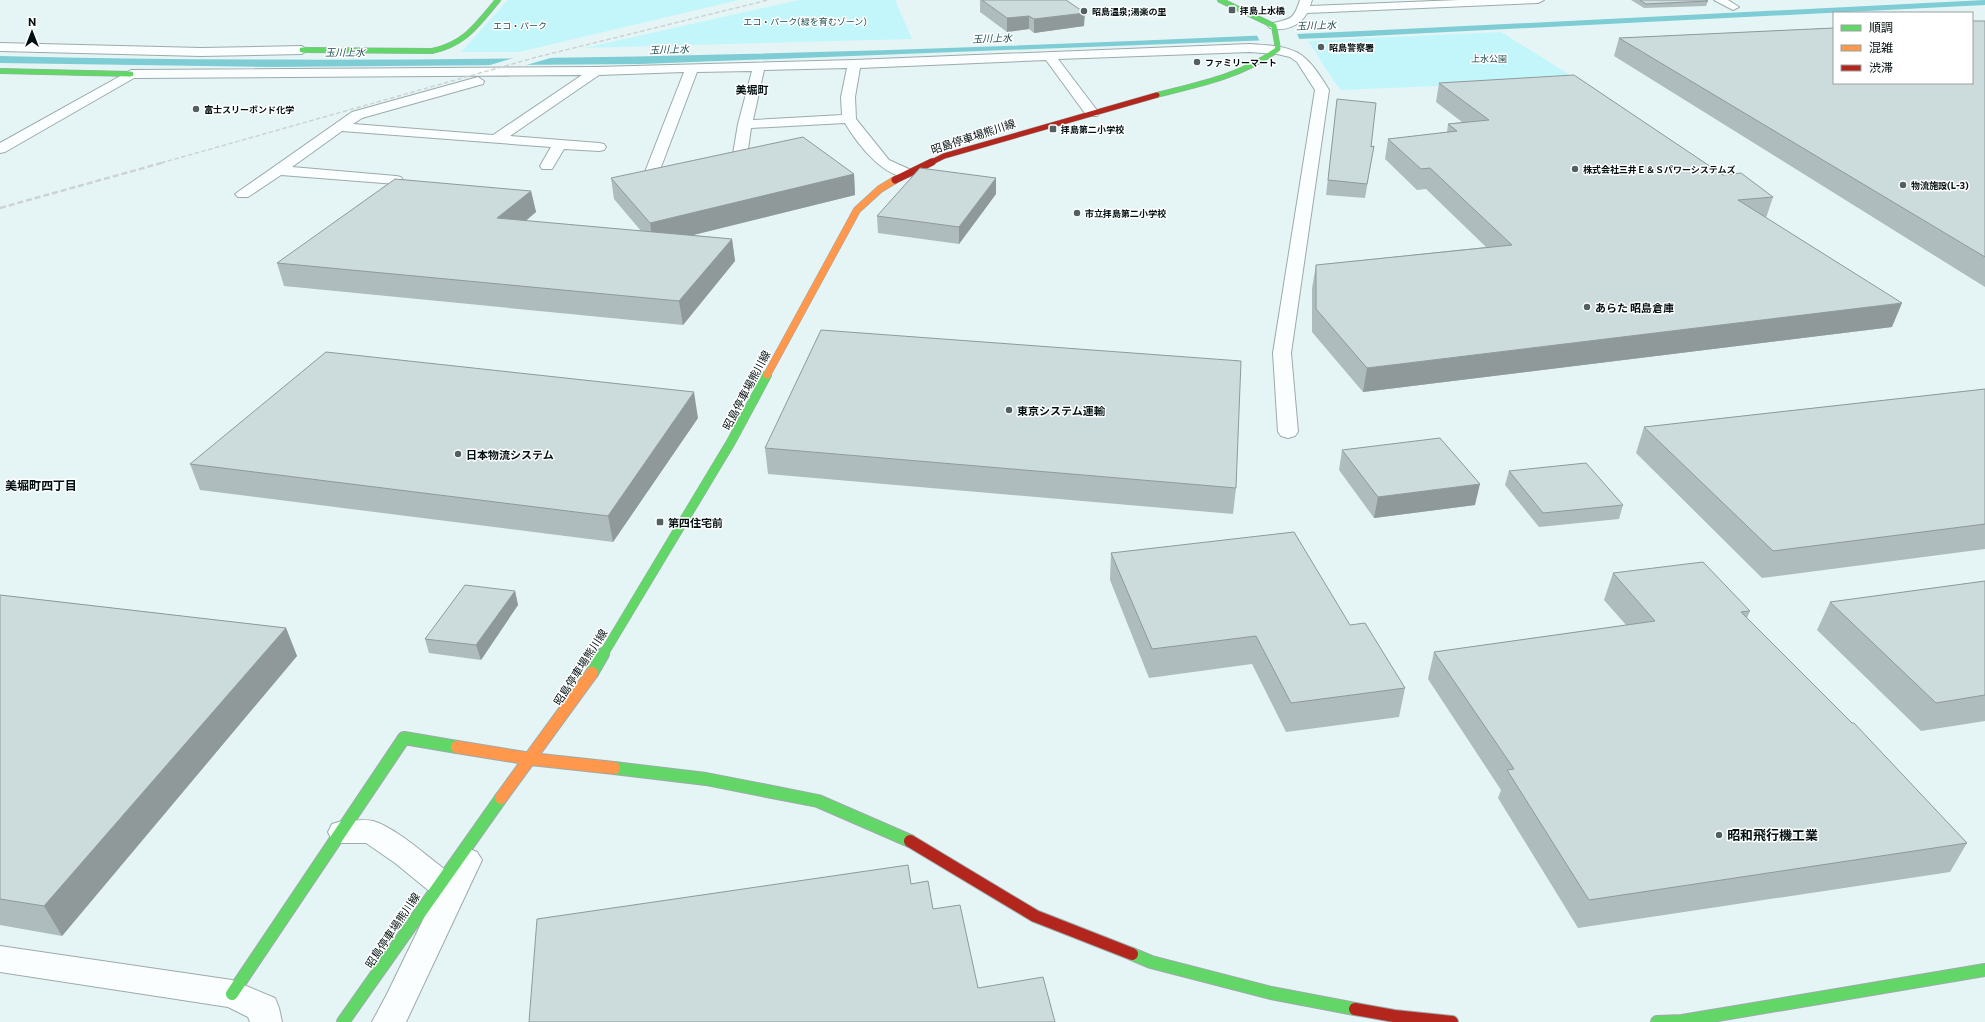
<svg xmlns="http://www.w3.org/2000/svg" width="1985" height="1022" viewBox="0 0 1985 1022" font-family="Commissioner,'Noto Sans JP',sans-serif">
<rect width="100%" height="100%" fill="#e5f5f6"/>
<path fill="#c3f6fa" d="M 508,0 L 739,0 L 519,52 L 461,52 Z
M 799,0 L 895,0 L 912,39 L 584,48 Z
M 1501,32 L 1578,80 L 1341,90 C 1328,74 1320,58 1308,41 Z"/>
<path fill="#7eccd4" d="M 1985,0 L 1985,5 L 1349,37 L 641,64 L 268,67 L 0,63 L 0,56 C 662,72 1324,33 1985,0 Z"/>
<path fill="#e5f5f6" d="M 1296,31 L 1300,41 L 1260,42 L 1256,33 Z
M 517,57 L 554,57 L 516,68 L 480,68 Z"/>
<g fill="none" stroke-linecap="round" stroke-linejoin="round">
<defs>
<path id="street" d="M 1300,0 L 1312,0 L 1310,6 L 1459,0 L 1544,0 L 1538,3 L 1307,13 C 1300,26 1284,32 1270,28 L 1268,26 L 1270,24 C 1290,18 1293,22 1300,0 Z
M 1714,0 L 1728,0 L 1739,7 L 1733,10 Z
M 0,43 L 201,48 L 302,46 L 308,50 L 302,54 L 201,56 L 0,51 Z
M 1250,44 C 1296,47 1304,49 1329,90 L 1291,353 L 1298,432 L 1295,436 L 1288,438 L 1281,436 L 1278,432 L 1273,353 L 1315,90 L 1297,62 L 1290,57 L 1277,54 L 1250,52 L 1058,59 L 1099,113 L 1097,116 L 1087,116 L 1046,60 L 860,68 L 855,97 L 856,119 L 889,160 L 911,170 L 913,173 L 911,176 C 886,182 856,142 845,123 L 751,128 L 746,163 L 744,166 L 723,170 L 718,169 L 716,166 L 718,163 L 732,160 L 738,124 L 752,71 L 697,72 L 658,175 L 667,176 L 669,179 L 667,182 L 648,186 L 643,185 L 641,182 L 684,72 L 599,75 L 510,136 L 599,143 L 604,144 L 606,147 L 604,150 L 599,151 L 564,149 L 552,169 L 542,169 L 540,166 L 551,147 L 342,131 L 292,167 L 396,176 L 401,177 L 403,180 L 401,183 L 396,184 L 281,175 L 248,197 L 238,197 L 235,194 L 352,112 L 478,77 L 484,81 L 483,84 L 362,118 L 353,124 L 493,135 L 582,75 L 134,78 L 5,152 L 0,153 L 0,143 L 131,70 L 596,67 L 854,60 ZM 847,68 L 841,97 L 842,115 L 753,120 L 764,70 Z
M 342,821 C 352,821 364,819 373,821 C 395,827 428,857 447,871 L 457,852 L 467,848 L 477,852 L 482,860 L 406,1022 L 372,1022 L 387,994 L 436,893 L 428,890 L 395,863 L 366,843 L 342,843 L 332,840 L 328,832 L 332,824 Z
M 0,946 L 232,980 L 275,998 L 279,1008 L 282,1022 L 250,1022 L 248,1017 L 228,1007 L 0,972 Z"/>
<path id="fast-far2" d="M 302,50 L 432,51 C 465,44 477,25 498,0
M 0,71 L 131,74
M 1157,95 C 1200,84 1242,76 1278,49 L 1274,26 L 1220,0"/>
<path id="fast-far1" d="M 603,655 L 731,442 L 767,375"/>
<path id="fast" d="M 592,673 L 603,654
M 614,768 L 706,779 L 818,801 L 910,841
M 1132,954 L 1151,962 L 1271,993 L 1355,1009
M 232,994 L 404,738 L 457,747
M 343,1022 L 501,798
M 1657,1022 L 1682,1021 L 1985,970"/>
<path id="slow-far1" d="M 767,375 L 857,210 L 880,189 L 895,180"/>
<path id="slow" d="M 457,747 L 531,759 L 614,768
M 501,798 L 592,673"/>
<path id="jam-far2" d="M 930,163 L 944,156 L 1157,95"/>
<path id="jam-far1" d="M 895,180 L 932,162"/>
<path id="jam" d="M 910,841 L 1035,916 L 1132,954
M 1355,1009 L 1394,1016 L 1452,1022"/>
</defs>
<use href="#street" stroke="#9caaab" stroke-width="2"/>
<use href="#fast-far2" stroke="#9caaab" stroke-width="6"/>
<use href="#fast-far1" stroke="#9caaab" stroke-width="10"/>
<use href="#fast" stroke="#9caaab" stroke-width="14"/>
<use href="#slow-far1" stroke="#9caaab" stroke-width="8"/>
<use href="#slow" stroke="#9caaab" stroke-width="14"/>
<use href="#jam-far2" stroke="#9caaab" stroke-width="6"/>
<use href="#jam-far1" stroke="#9caaab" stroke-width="8"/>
<use href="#jam" stroke="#9caaab" stroke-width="14"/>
<use href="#street" fill="#fbfefe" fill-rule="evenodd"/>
<use href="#fast-far2" stroke="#63d668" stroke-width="5"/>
<use href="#fast-far1" stroke="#63d668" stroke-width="9"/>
<use href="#fast" stroke="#63d668" stroke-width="12"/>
<use href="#slow-far1" stroke="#ff974d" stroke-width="7"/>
<use href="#slow" stroke="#ff974d" stroke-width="12"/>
<use href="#jam-far2" stroke="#b3261e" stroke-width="5"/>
<use href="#jam-far1" stroke="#b3261e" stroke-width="7"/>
<use href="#jam" stroke="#b3261e" stroke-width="12"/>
<path stroke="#cdd2d2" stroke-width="1.5" stroke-dasharray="4.5 2.5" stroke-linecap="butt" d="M 161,163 L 537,57 L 768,0"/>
<path stroke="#cdd2d2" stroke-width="2.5" stroke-dasharray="6 3" stroke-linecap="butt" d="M 0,208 L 165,162"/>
</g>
<path fill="#afbcbd" d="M 980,0 L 1066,0 L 1084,26 L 1034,33 L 1029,29 L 1007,32 L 980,12 Z
M 1631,0 L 1705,0 L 1708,1 L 1706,6 L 1644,8 Z
M 1985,21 L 1985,287 L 1614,56 L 1619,38 Z
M 1439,83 L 1723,175 L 1773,197 L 1766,218 L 1892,327 L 1363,392 L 1312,332 L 1312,288 L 1316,265 L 1486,247 L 1426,189 L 1417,190 L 1385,159 L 1388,139 L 1447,132 L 1448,124 L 1462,122 L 1436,102 Z
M 1337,99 L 1371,147 L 1374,146 L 1365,198 L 1326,195 Z
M 854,174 L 855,195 L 693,235 L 732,239 L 735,261 L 683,325 L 284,286 L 277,263 L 531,191 L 536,212 L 526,221 L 641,231 L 614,199 L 611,178 Z
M 996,194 L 959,244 L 878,233 L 877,216 Z
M 1985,389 L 1985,549 L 1762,578 L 1636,453 L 1644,427 Z
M 698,418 L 613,542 L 200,490 L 190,464 Z
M 765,448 L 1236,488 L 1233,514 L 768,474 Z
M 1342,450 L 1475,505 L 1374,518 L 1339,470 Z
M 1509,471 L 1623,505 L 1619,519 L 1539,527 L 1505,485 Z
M 1111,553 L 1350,625 L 1405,688 L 1399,717 L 1286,732 L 1252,664 L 1149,678 L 1110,580 Z
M 1613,573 L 1750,611 L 1747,618 L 1967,843 L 1950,872 L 1578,928 L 1498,798 L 1501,790 L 1428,679 L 1434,652 L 1626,625 L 1604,600 Z
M 1985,581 L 1985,721 L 1921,731 L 1817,630 L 1830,602 Z
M 515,591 L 518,605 L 481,660 L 429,653 L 425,639 Z
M 0,595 L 286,628 L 297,656 L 62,936 L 0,925 Z"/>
<path fill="#8f999a" d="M 1085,13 L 1084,26 L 1034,33 L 1034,19 Z
M 1029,16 L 1029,29 L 1007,32 L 1007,18 Z
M 854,174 L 855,195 L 653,245 L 650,223 Z
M 996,178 L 996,194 L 959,244 L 959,227 Z
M 531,191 L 536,212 L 502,240 L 497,218 Z
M 732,239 L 735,261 L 683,325 L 679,301 Z
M 1902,303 L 1892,327 L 1363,392 L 1367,368 Z
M 694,392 L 698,418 L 613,542 L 608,516 Z
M 1480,484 L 1475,505 L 1374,518 L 1378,497 Z
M 515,591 L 518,605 L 481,660 L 476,645 Z
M 286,628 L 297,656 L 62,936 L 44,906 Z"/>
<path fill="#ccdbdc" stroke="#8f999a" d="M 982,0 L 1066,0 L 1085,13 L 1034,19 L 1029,16 L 1007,18 Z
M 1640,0 L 1705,0 L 1708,1 L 1646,4 Z
M 1972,21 L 1985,21 L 1985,257 L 1619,38 L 1834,28 L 1834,83 L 1972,83 Z
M 1574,75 L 1723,175 L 1741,173 L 1773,197 L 1738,200 L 1902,303 L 1367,368 L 1316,309 L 1316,265 L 1512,245 L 1430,168 L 1421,169 L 1388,139 L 1457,131 L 1448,124 L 1489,120 L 1439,83 Z
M 1337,99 L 1376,103 L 1371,147 L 1374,146 L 1367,184 L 1328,180 Z
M 803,137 L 854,174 L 650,223 L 611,178 Z
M 920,168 L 996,178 L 959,227 L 877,216 Z
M 395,179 L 531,191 L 497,218 L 732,239 L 679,301 L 277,263 Z
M 821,330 L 1241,361 L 1236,488 L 765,448 Z
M 326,352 L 694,392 L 608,516 L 190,464 Z
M 1985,389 L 1985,524 L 1773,551 L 1644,427 Z
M 1440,438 L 1480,484 L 1378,497 L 1342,450 Z
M 1586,463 L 1623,505 L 1543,513 L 1509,471 Z
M 1294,532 L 1350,625 L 1365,623 L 1405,688 L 1291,703 L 1256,636 L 1152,649 L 1111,553 Z
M 1703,562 L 1750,611 L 1741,612 L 1852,723 L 1854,723 L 1967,843 L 1589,900 L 1507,770 L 1514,769 L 1434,652 L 1655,621 L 1613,573 Z
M 1985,581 L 1985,695 L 1936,703 L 1830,602 Z
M 465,585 L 515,591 L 476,645 L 425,639 Z
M 0,595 L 286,628 L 44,906 L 0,899 Z
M 908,865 L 911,884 L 928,881 L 933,909 L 960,905 L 978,988 L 1043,977 L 1055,1022 L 529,1022 L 537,919 Z"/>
<g fill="#526061" stroke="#fff" stroke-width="1.5">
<rect x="1228" y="6" width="8" height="8" rx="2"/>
<circle cx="1084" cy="11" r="4"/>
<circle cx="1321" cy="47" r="4"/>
<circle cx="1197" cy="62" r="4"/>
<circle cx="196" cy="109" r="4"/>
<rect x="1049" y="125" width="8" height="8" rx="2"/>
<circle cx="1575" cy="169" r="4"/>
<circle cx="1903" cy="185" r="4"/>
<circle cx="1077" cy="213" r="4"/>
<circle cx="1587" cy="307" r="4"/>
<circle cx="1009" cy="410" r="4"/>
<circle cx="458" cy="454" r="4"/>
<rect x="656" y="518" width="8" height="8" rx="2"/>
<circle cx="1719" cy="835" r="4"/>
</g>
<g text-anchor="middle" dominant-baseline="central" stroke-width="3" stroke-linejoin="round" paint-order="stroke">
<g font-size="9" font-weight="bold" fill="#031011" stroke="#fff" text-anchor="start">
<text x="1240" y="10">拝島上水橋</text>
<text x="1092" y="11">昭島温泉;湯楽の里</text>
<text x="1329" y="47">昭島警察署</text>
<text x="1205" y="62">ファミリーマート</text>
<text x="204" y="109">富士スリーボンド化学</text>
<text x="1061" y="129">拝島第二小学校</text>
<text x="1583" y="169">株式会社三井Ｅ＆Ｓパワーシステムズ</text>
<text x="1911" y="185">物流施設(L-3)</text>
<text x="1085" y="213">市立拝島第二小学校</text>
</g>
<g font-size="9" fill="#215054" stroke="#fff">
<text x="805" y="21">エコ・パーク(緑を育むゾーン)</text>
<text x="520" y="25">エコ・パーク</text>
<text x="1489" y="58">上水公園</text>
</g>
<g font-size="10" font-style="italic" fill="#1e4d51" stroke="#fff">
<text transform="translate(1316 25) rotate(-2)">玉川上水</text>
<text transform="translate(992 38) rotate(-2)">玉川上水</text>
<text transform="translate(669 49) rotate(-2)">玉川上水</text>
<text x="345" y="52">玉川上水</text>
</g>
<g font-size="11" font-weight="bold" fill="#031011" stroke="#fff">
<text x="752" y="89">美堀町</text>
</g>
<g font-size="11" fill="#031011" stroke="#fff">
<text transform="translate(973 136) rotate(-18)">昭島停車場熊川線</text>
<text transform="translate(746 390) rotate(-62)">昭島停車場熊川線</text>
<text transform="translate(580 667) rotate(-57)">昭島停車場熊川線</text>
<text transform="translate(392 930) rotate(-56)">昭島停車場熊川線</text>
</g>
<g font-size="11" font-weight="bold" fill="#031011" stroke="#fff" text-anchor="start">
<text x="1595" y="307">あらた 昭島倉庫</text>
<text x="1017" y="410">東京システム運輸</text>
<text x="466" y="454">日本物流システム</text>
<text x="668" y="522">第四住宅前</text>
</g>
<g font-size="12" font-weight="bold" fill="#031011" stroke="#fff">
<text x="41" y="485">美堀町四丁目</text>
</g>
<g font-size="13" font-weight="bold" fill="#031011" stroke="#fff" text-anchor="start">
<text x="1727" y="835">昭和飛行機工業</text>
</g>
</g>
<rect x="1833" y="12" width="140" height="72" fill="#ffffff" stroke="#9a9fa0"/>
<rect x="1841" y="25" width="20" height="6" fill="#63d668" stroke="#9a9fa0"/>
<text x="1869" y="32" font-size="12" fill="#031011">順調</text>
<rect x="1841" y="45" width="20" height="6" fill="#ff974d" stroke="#9a9fa0"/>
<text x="1869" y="52" font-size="12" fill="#031011">混雑</text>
<rect x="1841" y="65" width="20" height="6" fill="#b3261e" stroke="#9a9fa0"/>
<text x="1869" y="72" font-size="12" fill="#031011">渋滞</text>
<g transform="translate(32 32)" stroke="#ffffff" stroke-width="3" paint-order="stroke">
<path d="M0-3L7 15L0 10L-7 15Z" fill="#031011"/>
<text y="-6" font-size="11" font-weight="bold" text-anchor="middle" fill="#031011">N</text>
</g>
</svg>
